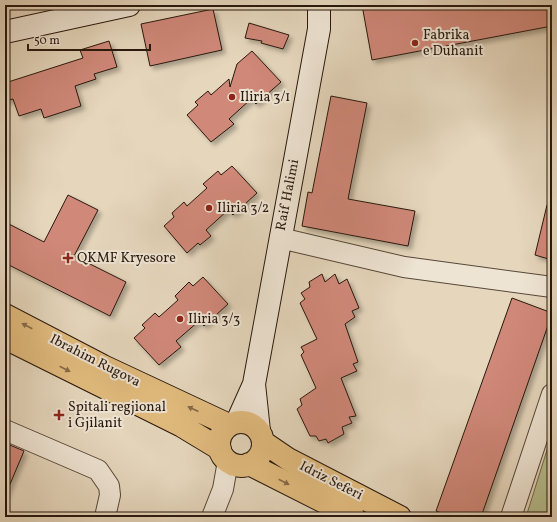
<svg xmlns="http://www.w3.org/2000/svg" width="557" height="522" viewBox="0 0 557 522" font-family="Vollkorn,serif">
<defs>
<filter id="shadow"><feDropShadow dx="3.5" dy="3.5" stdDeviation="2" flood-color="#0004"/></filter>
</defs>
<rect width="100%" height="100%" fill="#e5d6bc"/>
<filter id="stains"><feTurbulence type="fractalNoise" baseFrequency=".005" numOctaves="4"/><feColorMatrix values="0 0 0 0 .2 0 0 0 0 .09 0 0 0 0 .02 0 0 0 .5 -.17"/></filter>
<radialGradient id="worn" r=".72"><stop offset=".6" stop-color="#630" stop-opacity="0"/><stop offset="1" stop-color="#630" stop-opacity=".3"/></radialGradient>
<path fill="#b7bd8e" stroke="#706a4e" d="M 552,434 L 552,517 L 526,517 Z"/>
<path fill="#d08879" stroke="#28180e" filter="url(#shadow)" d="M 362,5 L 552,5 L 552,26 L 372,60 Z
M 213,9 L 222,50 L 150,66 L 141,24 Z
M 249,23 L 289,35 L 283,49 L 261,43 L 262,41 L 245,38 Z
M 109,41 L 117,67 L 94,74 L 96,79 L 75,86 L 81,106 L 44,118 L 41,109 L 19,116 L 13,99 L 5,101 L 5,83 L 83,58 L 80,50 Z
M 252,51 L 281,82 L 256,104 L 251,99 L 229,119 L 234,124 L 211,142 L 187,115 L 198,105 L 195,102 L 208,91 L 211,95 L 229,79 L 230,87 L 237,64 Z
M 331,96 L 367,103 L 348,199 L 415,211 L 408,246 L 302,226 L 308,192 L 312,193 Z
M 232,166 L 257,193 L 233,215 L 228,210 L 206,230 L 211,236 L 200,245 L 198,243 L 187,253 L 164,226 L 174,217 L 172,213 L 184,202 L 187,206 L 207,188 L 203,184 L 218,171 L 221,175 Z
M 68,195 L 98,210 L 74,256 L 126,282 L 110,316 L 5,263 L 5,222 L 44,242 Z
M 547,205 L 552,206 L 552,260 L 535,255 Z
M 322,274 L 325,282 L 335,274 L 339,284 L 347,279 L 359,308 L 352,311 L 355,317 L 345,324 L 358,362 L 353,364 L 357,371 L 341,378 L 356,416 L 349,417 L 352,423 L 342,427 L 344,434 L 328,443 L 326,439 L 319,441 L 316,436 L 310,436 L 297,409 L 302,405 L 300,399 L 316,388 L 301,355 L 304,352 L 301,347 L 317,339 L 300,303 L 305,299 L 301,293 L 310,287 L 309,282 Z
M 203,277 L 228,304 L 204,326 L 199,321 L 176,341 L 181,347 L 159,365 L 134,338 L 145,328 L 142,325 L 155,313 L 159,317 L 178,300 L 175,296 L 189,282 L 193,286 Z
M 512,298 L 552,313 L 552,314 L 481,517 L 452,517 L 436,511 Z
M 5,443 L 24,451 L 5,496 Z"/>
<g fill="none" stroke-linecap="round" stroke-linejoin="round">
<defs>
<path id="street" d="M 280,238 L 404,267 L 552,287
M 5,430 L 98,470 L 109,486 L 110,495 L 105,517
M 212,517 L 223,489 L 228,461
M 511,517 L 552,394"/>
<path id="secondary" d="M 5,32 L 129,5
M 254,384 L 259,431
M 237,422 L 254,384 L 319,29 L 319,5"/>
<path id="primary" d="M 5,315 L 103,366 L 229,425
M 5,338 L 182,426 L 220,449
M219 444a22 22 0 1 1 44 0a22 22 0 1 1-44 0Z
M 263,442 L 288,459 L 400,517
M 249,464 L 354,517"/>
</defs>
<use href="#street" stroke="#57483a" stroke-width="22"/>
<use href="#secondary" stroke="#28180e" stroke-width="24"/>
<use href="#primary" stroke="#28180e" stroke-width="24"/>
<use href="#street" stroke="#eee4d3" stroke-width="20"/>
<use href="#secondary" stroke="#eee4d3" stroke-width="22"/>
<use href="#primary" stroke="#e2bb7e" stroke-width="22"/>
</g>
<defs><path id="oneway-solid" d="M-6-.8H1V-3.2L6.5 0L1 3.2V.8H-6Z"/></defs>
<g fill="#856a46">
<use href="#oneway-solid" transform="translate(27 326) rotate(-152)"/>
<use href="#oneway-solid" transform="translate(65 369) rotate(27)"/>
<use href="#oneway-solid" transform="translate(193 409) rotate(-155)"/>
<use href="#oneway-solid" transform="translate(284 482) rotate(27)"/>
</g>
<g fill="#8f2418" stroke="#eee4d3" stroke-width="1.5">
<circle cx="415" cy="43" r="4"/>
<circle cx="232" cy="97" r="4"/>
<circle cx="209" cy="208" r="4"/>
<path d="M66 252h4v4h4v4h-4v4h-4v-4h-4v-4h4z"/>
<circle cx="180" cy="319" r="4"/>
<path d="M57 409h4v4h4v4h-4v4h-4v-4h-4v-4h4z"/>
</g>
<g text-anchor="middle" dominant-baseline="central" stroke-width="4" stroke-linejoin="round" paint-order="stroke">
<g font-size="14" fill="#28180e" stroke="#eee4d3" text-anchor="start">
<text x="423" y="35">Fabrika<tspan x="423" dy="16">e Duhanit</tspan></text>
<text x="240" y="97">Iliria 3/1</text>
<text x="217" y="208">Iliria 3/2</text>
<text x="77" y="258">QKMF Kryesore</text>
<text x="188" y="319">Iliria 3/3</text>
<text x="68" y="407">Spitali regjional<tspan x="68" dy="16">i Gjilanit</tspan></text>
</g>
<g font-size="14" fill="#28180e" stroke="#eee4d3">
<text transform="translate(288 195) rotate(-79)">Raif Halimi</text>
<text transform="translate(95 361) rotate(27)">Ibrahim Rugova</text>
<text transform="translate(331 481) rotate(27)">Idriz Seferi</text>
</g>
</g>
<rect width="557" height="522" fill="none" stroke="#e5d6bc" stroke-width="20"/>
<rect x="6" y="6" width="545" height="510" fill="none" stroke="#28180e" stroke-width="2"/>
<rect x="10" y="10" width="537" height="502" fill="none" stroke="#28180e"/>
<path d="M28 44v6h122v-6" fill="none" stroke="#28180e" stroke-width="2"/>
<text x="34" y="44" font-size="12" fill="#28180e" stroke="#eee4d3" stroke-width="3" paint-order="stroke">50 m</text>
<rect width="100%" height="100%" filter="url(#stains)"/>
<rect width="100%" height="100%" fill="url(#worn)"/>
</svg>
